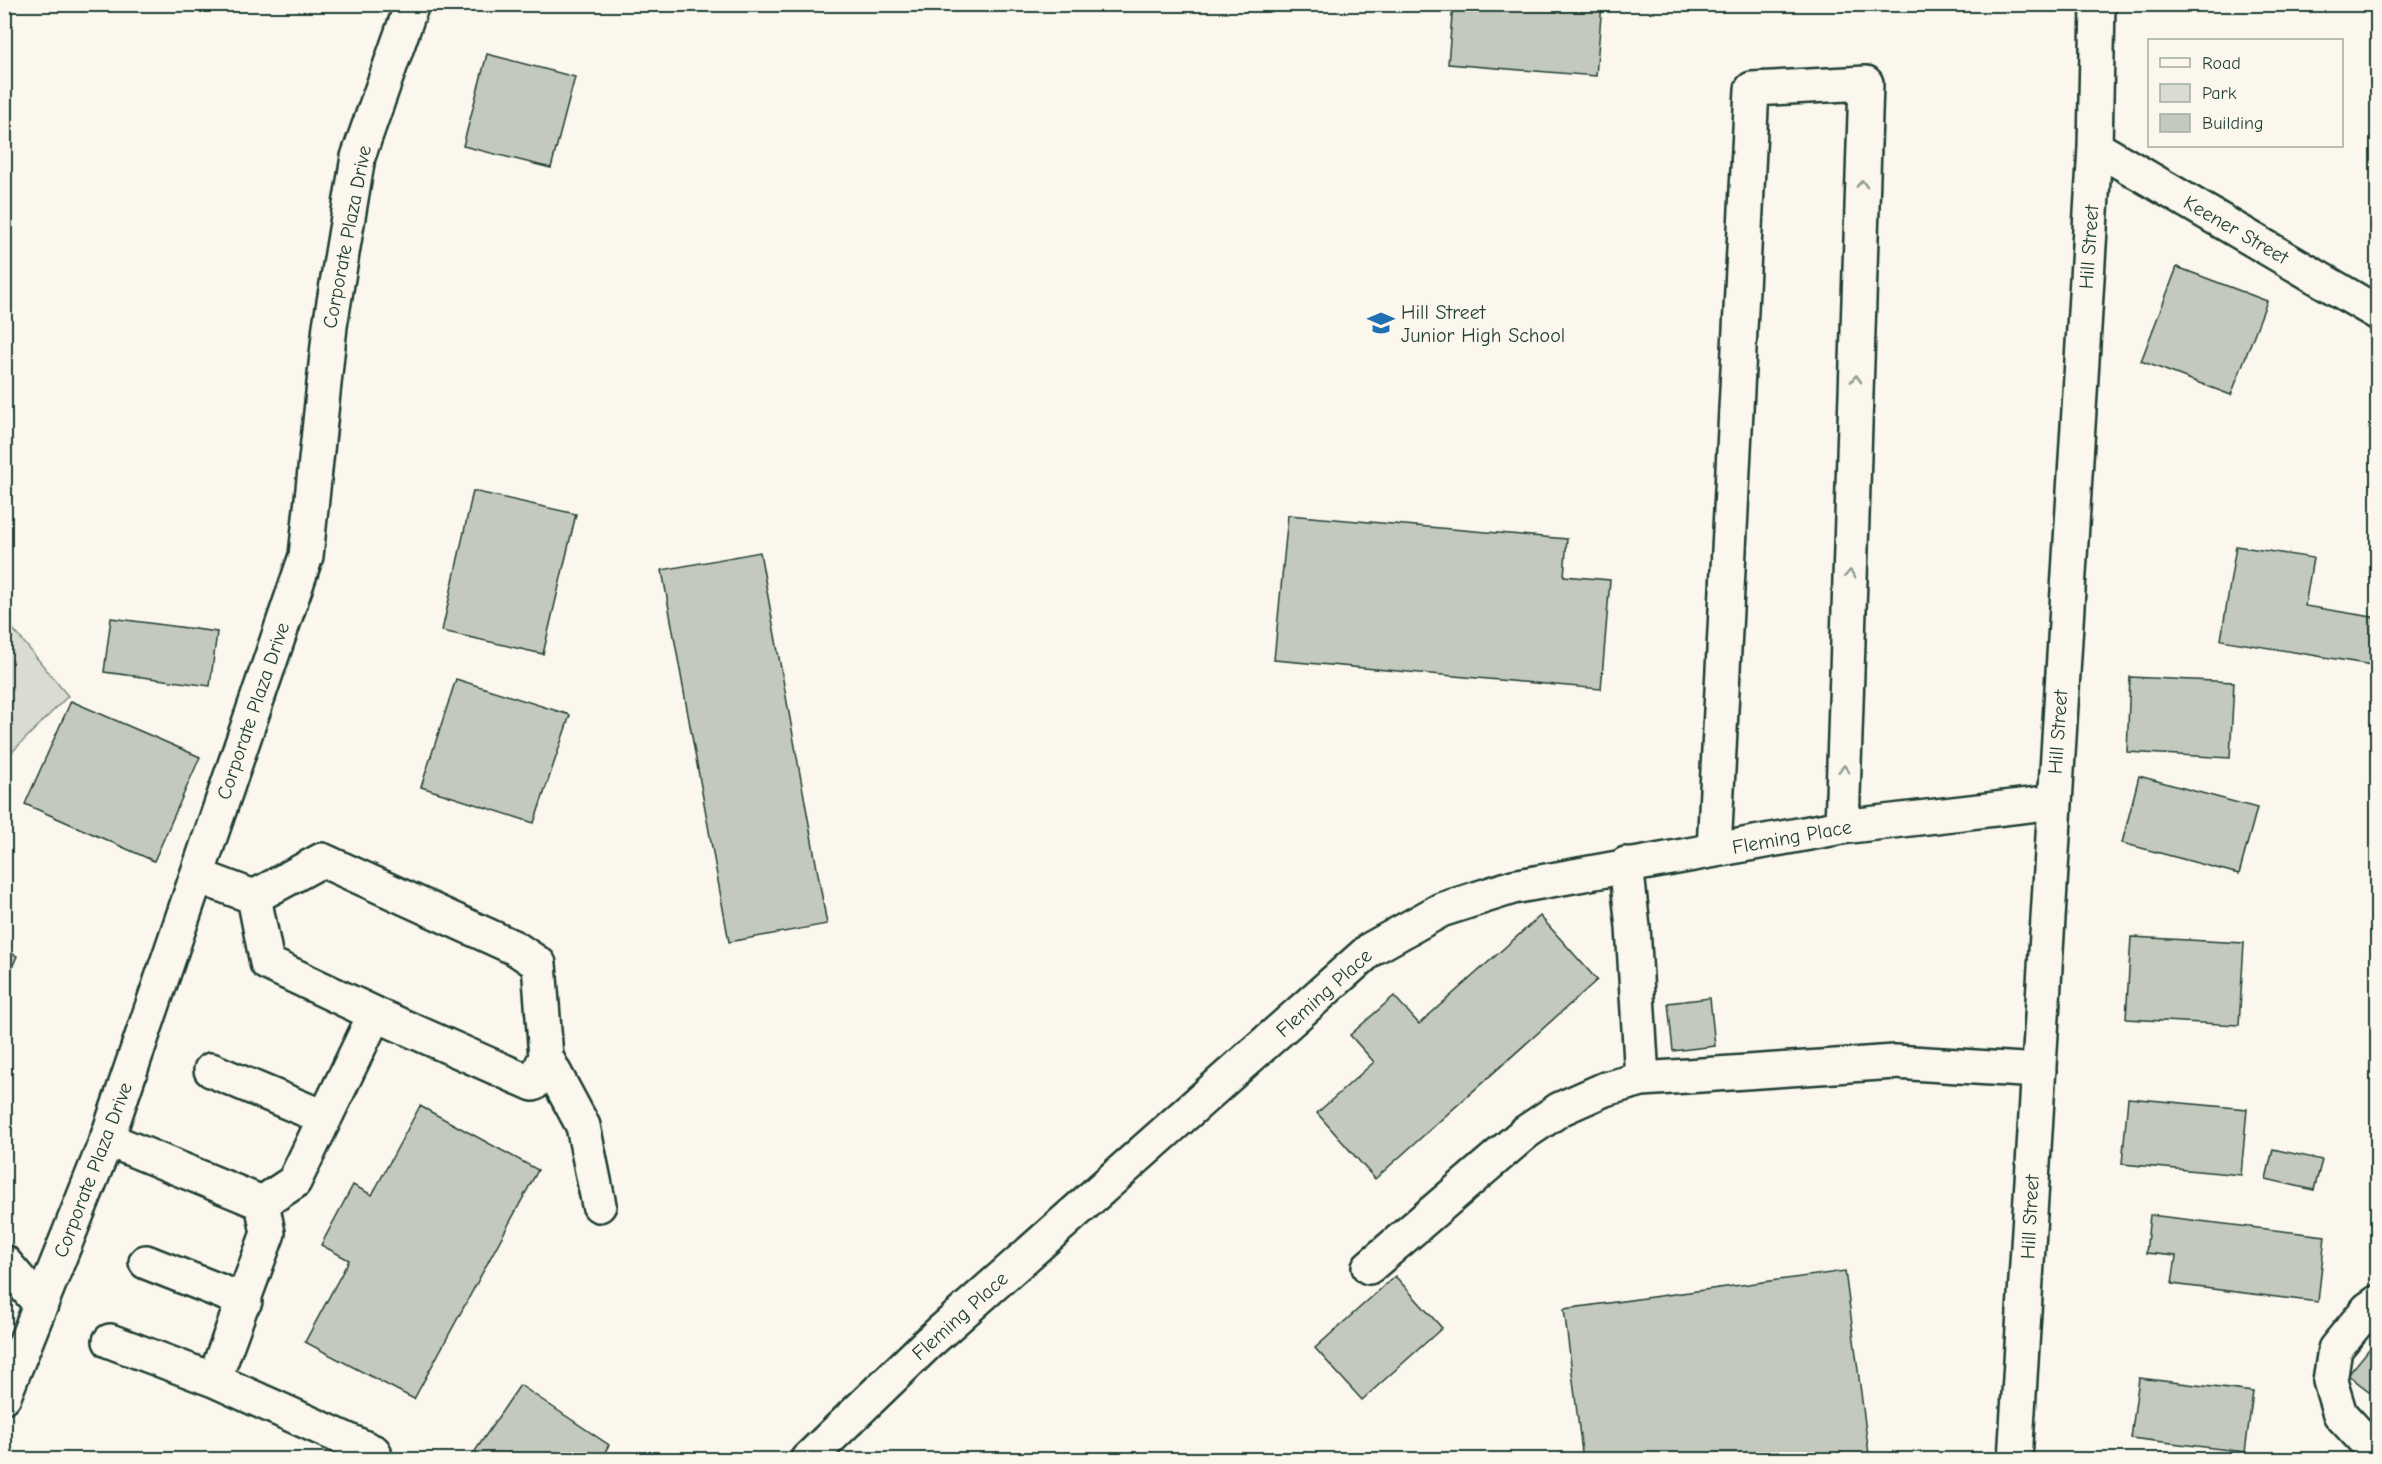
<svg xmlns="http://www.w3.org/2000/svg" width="2382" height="1464" viewBox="0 0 2382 1464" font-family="'Comic Neue',sans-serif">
<rect width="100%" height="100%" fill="#fbf7ec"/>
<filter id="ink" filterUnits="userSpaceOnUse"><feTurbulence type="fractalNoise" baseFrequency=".0167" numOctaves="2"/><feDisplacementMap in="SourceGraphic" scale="12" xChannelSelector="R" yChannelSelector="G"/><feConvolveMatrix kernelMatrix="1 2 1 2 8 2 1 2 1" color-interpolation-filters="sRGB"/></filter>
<g filter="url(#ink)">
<path fill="#dbdcd1" stroke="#7d8c82" stroke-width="1.5" d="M 4,618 L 68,696 L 5,759 L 4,759 Z"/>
<path fill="#c4c9be" stroke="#1f3d34" stroke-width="1.5" d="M 1453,4 L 1602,4 L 1596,76 L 1448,64 Z
M 487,54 L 575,77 L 551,168 L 463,146 Z
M 2177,267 L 2267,301 L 2231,395 L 2141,361 Z
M 473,491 L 576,514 L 543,654 L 442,631 Z
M 1288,515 L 1567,539 L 1564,576 L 1610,580 L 1601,689 L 1274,660 Z
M 2236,546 L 2313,558 L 2305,606 L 2378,618 L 2378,666 L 2221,640 Z
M 760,552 L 827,924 L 729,942 L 662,570 Z
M 111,618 L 217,632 L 210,686 L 104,672 Z
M 2130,677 L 2234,682 L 2230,758 L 2127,752 Z
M 456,679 L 570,715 L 534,823 L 421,787 Z
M 71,701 L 200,757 L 154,861 L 25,804 Z
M 2139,776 L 2257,808 L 2239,874 L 2122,843 Z
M 1540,916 L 1597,980 L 1375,1179 L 1317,1113 L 1374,1062 L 1350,1035 L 1394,996 L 1419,1024 Z
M 2131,937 L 2244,943 L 2239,1025 L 2126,1019 Z
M 4,950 L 17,956 L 4,986 Z
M 1710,998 L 1715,1046 L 1673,1051 L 1668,1003 Z
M 2128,1098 L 2247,1109 L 2241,1175 L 2122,1164 Z
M 420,1106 L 538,1170 L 414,1399 L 305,1342 L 349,1260 L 321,1245 L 353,1185 L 372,1195 Z
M 2273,1149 L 2322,1160 L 2314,1190 L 2266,1179 Z
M 2150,1215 L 2325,1236 L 2318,1302 L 2172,1284 L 2176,1256 L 2146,1253 Z
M 1845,1271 L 1869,1454 L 1830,1460 L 1583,1460 L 1564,1309 Z
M 1395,1276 L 1442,1328 L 1362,1400 L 1315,1348 Z
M 2378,1338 L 2378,1398 L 2348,1375 Z
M 2139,1378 L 2253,1392 L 2245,1452 L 2131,1438 Z
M 520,1385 L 609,1445 L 600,1460 L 469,1460 Z"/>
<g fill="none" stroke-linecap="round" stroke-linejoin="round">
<defs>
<path id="minor" d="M 2095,147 L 2378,313
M 1714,850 L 1752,89 L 1866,83 L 1842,827
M 1626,864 L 1633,927 L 1642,1079 L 1895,1062 L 2039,1071
M 198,876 L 254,897 L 322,860 L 515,948 L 539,964 L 546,1057 L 533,1084 L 375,1014 L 294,1182 L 262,1203
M 254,897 L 267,963 L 375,1014
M 546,1057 L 583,1126 L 599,1205
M 211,1070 L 323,1117
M 107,1139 L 262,1203 L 268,1233 L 214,1380 L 374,1452
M 4,1262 L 41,1305
M 146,1262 L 245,1301
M 1369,1267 L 1526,1132 L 1560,1109 L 1605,1089 L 1642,1079
M 2378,1302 L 2368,1309 L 2335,1349 L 2330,1381 L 2340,1414 L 2378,1455
M 110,1341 L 214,1380
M 4,1396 L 107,1139 L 306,556 L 330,326 L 358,157 L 412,4
M 807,1460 L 927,1344 L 1371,949 L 1441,910 L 1513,887 L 1842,827 L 2054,802
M 2015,1460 L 2095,147 L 2098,4"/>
</defs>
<use href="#minor" stroke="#1f3d34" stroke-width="38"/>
<use href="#minor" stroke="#fbf7ec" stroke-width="33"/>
</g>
<defs><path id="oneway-chevron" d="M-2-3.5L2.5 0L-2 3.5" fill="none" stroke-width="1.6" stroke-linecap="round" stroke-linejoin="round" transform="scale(1.5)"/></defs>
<g stroke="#8d9a90">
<use href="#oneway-chevron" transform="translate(1862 184) rotate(-88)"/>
<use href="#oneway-chevron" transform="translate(1856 379) rotate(-88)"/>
<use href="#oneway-chevron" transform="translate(1850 574) rotate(-88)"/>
<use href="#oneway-chevron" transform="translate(1844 769) rotate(-88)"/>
</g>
</g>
<defs>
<symbol id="school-bare" viewBox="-9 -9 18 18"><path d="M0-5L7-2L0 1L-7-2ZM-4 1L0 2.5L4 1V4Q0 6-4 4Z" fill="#1f6fb2" stroke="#fbf7ec" stroke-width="2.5" paint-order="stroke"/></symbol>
</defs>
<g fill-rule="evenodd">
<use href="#school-bare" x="1362" y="304" width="38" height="38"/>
</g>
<g text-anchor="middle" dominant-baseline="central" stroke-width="4.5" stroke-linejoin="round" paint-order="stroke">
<g font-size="20" fill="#1f3d34" stroke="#fbf7ec">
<text transform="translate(2236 230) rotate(30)">Keener Street</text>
<text transform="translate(347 237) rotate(-79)">Corporate Plaza Drive</text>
<text transform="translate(2089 247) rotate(-86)">Hill Street</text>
<text transform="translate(253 711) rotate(-71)">Corporate Plaza Drive</text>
<text transform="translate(2058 732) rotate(-86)">Hill Street</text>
<text transform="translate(1792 837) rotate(-10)">Fleming Place</text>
<text transform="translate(1324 993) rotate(-42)">Fleming Place</text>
<text transform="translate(93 1170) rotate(-69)">Corporate Plaza Drive</text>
<text transform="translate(2030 1217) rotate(-87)">Hill Street</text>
<text transform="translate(960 1316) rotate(-42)">Fleming Place</text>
</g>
<g font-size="20" fill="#1f3d34" stroke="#fbf7ec" text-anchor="start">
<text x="1401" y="312">Hill Street<tspan x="1401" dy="23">Junior High School</tspan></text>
</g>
</g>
<rect width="2382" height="1464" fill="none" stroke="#fbf7ec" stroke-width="24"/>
<rect x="12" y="12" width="2358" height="1440" fill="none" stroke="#1f3d34" stroke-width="2" filter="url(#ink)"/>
<rect x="2148" y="39" width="195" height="108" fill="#fbf7ec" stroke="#a3ada2" stroke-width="1.5"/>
<rect x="2160" y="58" width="30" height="9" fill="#fbf7ec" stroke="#a3ada2" stroke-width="1.5"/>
<text x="2202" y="69" font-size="18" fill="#1f3d34">Road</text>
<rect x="2160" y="84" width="30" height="18" fill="#dbdcd1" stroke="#a3ada2" stroke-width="1.5"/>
<text x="2202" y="99" font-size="18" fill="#1f3d34">Park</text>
<rect x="2160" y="114" width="30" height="18" fill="#c4c9be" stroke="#a3ada2" stroke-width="1.5"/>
<text x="2202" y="129" font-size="18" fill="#1f3d34">Building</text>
</svg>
